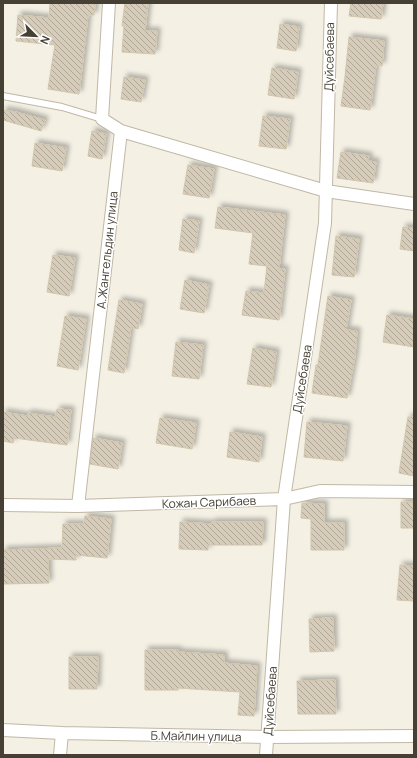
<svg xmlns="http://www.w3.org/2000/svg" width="417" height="758" viewBox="0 0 417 758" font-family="Manrope,sans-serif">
<defs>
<pattern id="building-back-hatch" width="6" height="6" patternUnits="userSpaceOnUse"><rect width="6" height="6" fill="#d6ccb9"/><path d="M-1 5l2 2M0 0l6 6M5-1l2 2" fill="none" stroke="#afa797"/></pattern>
<filter id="shadow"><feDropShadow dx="3.5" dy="-3.5" stdDeviation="2" flood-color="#0004"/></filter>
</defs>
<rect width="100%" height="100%" fill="#f4f0e4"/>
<path fill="url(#building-back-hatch)" stroke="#d1c5ac" filter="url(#shadow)" d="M 50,3 L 95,3 L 94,15 L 88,15 L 79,94 L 48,89 L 55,45 L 16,41 L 18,15 L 49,18 Z
M 125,3 L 148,3 L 145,31 L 157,31 L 155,54 L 122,52 L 124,26 L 122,26 Z
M 351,3 L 383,3 L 381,19 L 349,16 Z
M 280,24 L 299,27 L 296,51 L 277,48 Z
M 349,37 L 384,41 L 382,66 L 376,65 L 370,110 L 341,106 L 345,77 Z
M 272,68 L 298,72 L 294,99 L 268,95 Z
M 124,77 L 145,80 L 141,102 L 121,99 Z
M 3,110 L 16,112 L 45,120 L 41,131 L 3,120 Z
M 263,116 L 290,119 L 286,149 L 259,146 Z
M 92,131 L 106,134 L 102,159 L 88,156 Z
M 35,143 L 66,148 L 62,171 L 32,166 Z
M 341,152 L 369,156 L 368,161 L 376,162 L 373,183 L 337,178 Z
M 188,165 L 214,169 L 209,198 L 183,194 Z
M 218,207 L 285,215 L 279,269 L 285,269 L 279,320 L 242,315 L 246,291 L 264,293 L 267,266 L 249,264 L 253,233 L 215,228 Z
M 183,219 L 199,221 L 194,253 L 179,250 Z
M 403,227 L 414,228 L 414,251 L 400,249 Z
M 336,236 L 359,239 L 354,277 L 332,275 Z
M 53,255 L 75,258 L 69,296 L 47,292 Z
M 185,280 L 209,285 L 204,313 L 180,309 Z
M 328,296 L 351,300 L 346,330 L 357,331 L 355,356 L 347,398 L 312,393 L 316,365 L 318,365 Z
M 119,300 L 142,304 L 138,329 L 131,327 L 124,373 L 108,370 Z
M 387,315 L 414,319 L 414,347 L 383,342 Z
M 65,316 L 86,319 L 78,370 L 57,366 Z
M 176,342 L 203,345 L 199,379 L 172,376 Z
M 253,348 L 276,352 L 271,387 L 247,384 Z
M 57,409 L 71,410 L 67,445 L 14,438 L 13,443 L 3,441 L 3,412 L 27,416 L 28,413 L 56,417 Z
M 408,417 L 414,417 L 414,476 L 399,473 Z
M 160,418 L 196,423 L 192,449 L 156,443 Z
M 307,422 L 347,426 L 343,461 L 304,457 Z
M 230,432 L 262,437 L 259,462 L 227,457 Z
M 93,438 L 122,443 L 118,469 L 90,464 Z
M 401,502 L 414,502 L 414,528 L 401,528 Z
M 302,503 L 324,504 L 324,523 L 344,523 L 344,550 L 311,550 L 311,519 L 301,518 Z
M 85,516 L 111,519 L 107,558 L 76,555 L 76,560 L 48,559 L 49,583 L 3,584 L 3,550 L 62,548 L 63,524 L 84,524 Z
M 180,522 L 212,524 L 212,522 L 263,522 L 262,545 L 208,545 L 208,550 L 179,549 Z
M 400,565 L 414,566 L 414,601 L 397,600 Z
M 333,618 L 334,651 L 310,652 L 309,619 Z
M 145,650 L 178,650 L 178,652 L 224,655 L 224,663 L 257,666 L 254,716 L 238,715 L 240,692 L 178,688 L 178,690 L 145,690 Z
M 69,657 L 98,657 L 97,689 L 69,689 Z
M 335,680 L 336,714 L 298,714 L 297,681 Z"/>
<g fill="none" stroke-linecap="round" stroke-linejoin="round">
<defs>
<path id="service" d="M 3,96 L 62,107 L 102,119"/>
<path id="minor" d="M 121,131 L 326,191 L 414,204
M 3,505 L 78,506 L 284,499 L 320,491 L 414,492
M 78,506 L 121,131 L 102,119 L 109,3
M 3,730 L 62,733 L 267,737 L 414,736
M 60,755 L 62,733
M 266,755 L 284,499 L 325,223 L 331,3"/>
</defs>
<use href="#service" stroke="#c0b8a6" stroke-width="8"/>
<use href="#minor" stroke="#c0b8a6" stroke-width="14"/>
<use href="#service" stroke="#fff" stroke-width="6"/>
<use href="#minor" stroke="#fff" stroke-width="12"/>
</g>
<g text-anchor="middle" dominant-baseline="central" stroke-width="3" stroke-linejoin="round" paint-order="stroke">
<g font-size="12" fill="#464034" stroke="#fff">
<text transform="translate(329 57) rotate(-89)">Дуйсебаева</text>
<text transform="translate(107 250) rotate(-84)">А.Жангельдин улица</text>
<text transform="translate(302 379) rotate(-81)">Дуйсебаева</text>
<text transform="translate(209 502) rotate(-2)">Кожан Сарибаев</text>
<text transform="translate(270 701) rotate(-86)">Дуйсебаева</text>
<text transform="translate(196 736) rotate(1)">Б.Майлин улица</text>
</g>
</g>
<rect width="417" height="758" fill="none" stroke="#464034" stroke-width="8"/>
<g transform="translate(36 36) rotate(114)" stroke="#ffffff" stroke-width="3" paint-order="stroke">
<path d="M0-3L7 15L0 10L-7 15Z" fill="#464034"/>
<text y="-6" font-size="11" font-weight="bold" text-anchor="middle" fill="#464034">N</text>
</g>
</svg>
